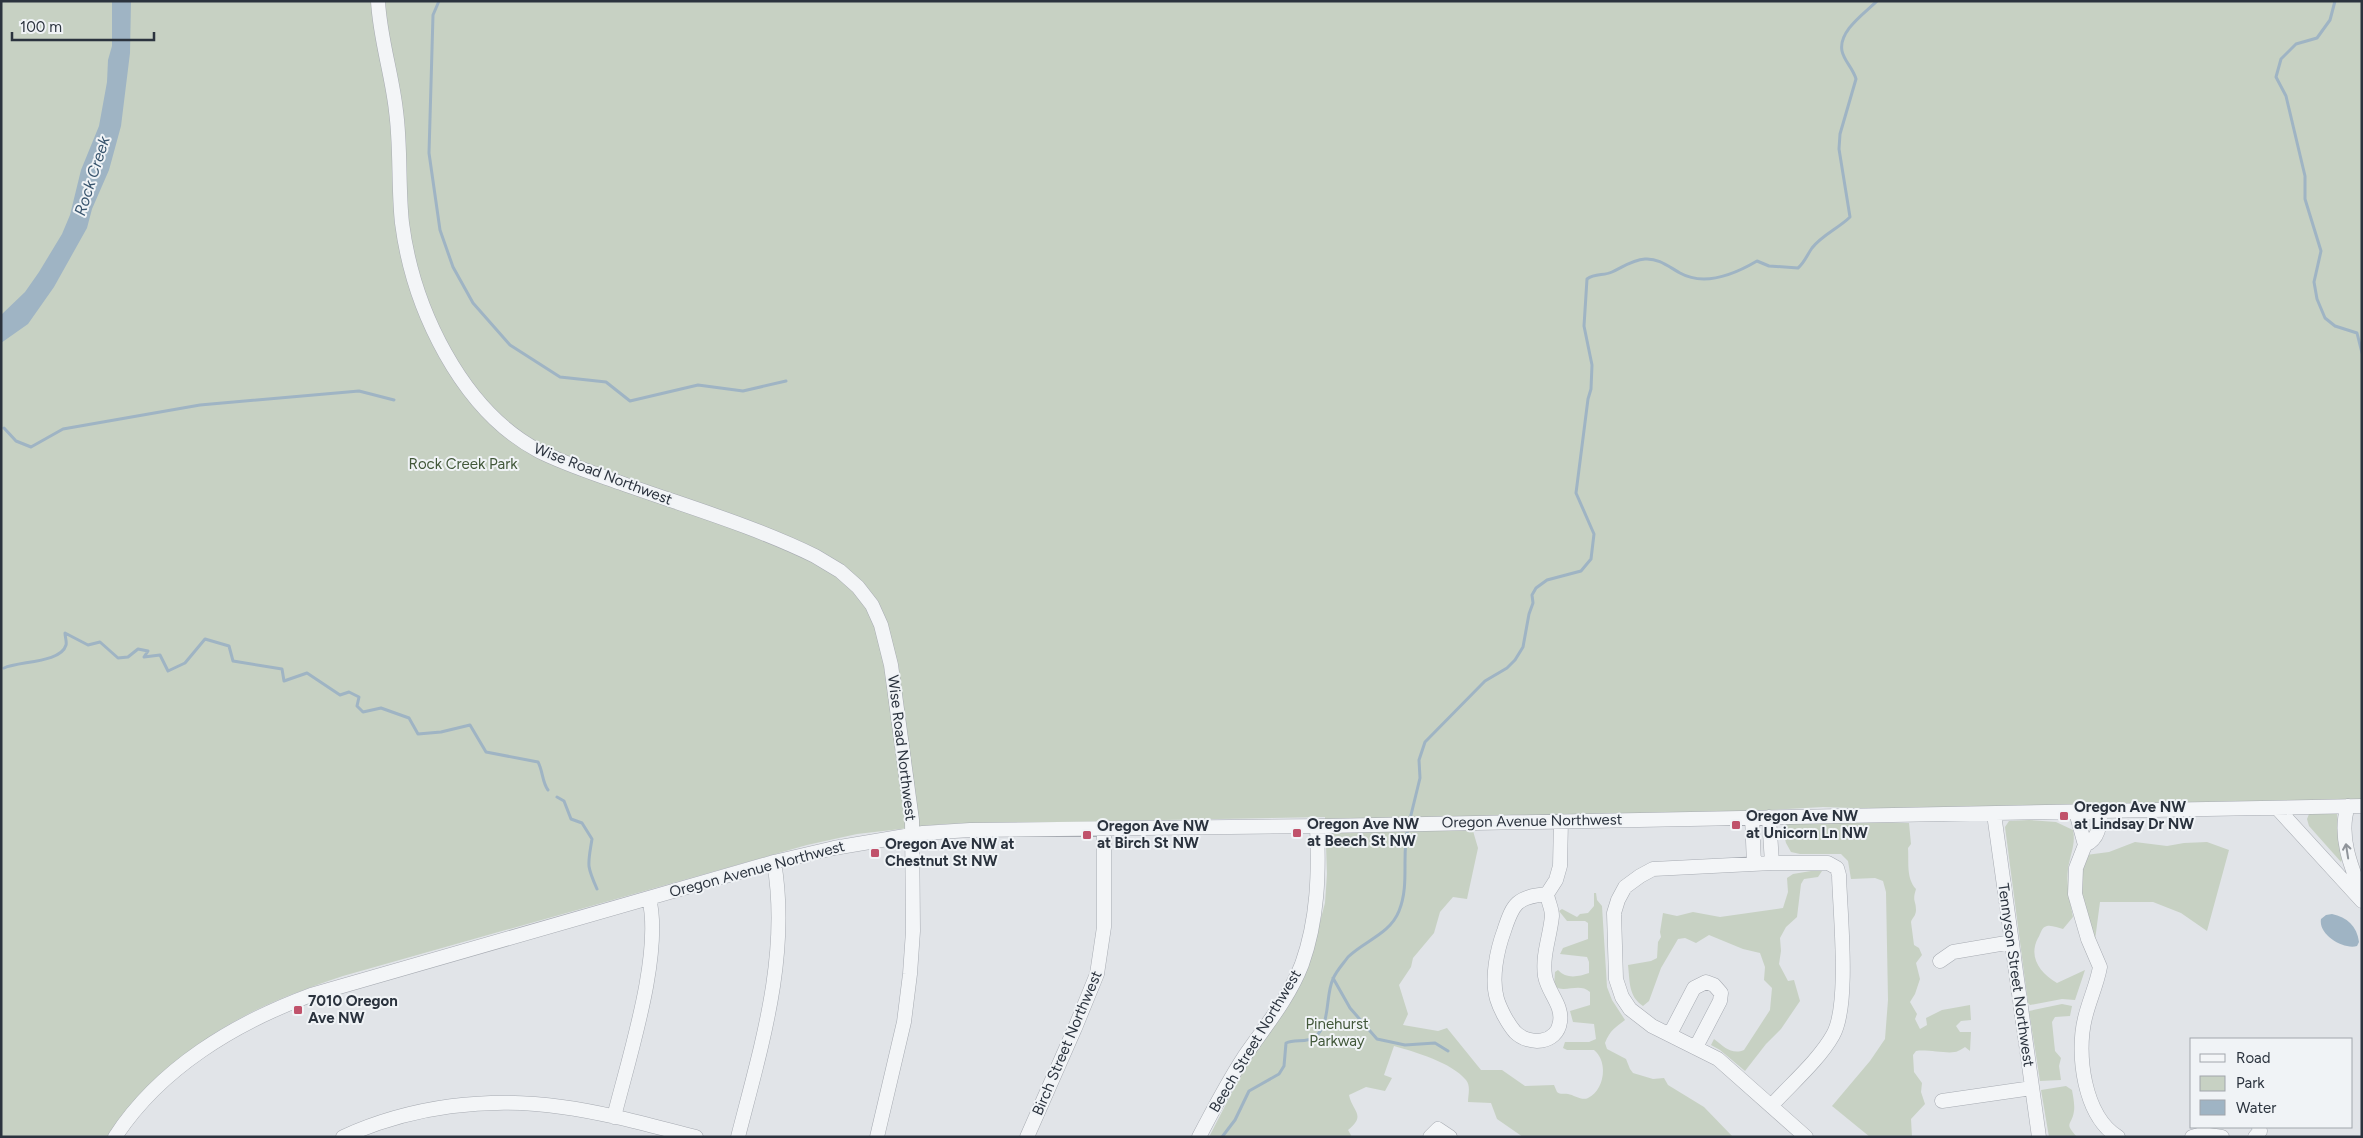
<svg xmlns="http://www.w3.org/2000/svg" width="2363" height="1138" viewBox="0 0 2363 1138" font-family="Figtree,sans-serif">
<rect width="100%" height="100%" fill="#e1e4e8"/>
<path fill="#c7d1c3" d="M 1,1 L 2362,1 L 2362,802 L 1915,810 L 1823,807 L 1737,812 L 1542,816 L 1473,831 L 1478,848 L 1467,899 L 1453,897 L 1440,912 L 1434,933 L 1413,958 L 1411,967 L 1399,985 L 1408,1014 L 1403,1025 L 1438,1031 L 1447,1028 L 1481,1070 L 1502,1070 L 1525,1086 L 1554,1085 L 1557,1092 C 1561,1095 1563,1093 1568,1094 C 1574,1095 1582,1101 1588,1098 C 1604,1091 1609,1062 1594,1050 L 1567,1050 L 1563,1048 L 1565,1042 L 1589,1042 L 1596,1039 L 1594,1024 L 1573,1022 L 1570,1011 L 1590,1005 L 1590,992 C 1579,982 1564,994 1554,986 L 1555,972 L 1558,970 C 1566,979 1578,977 1589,973 L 1589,962 L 1587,957 L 1560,954 L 1563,948 L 1588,939 L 1588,923 L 1585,921 L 1567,921 L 1559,911 L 1562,909 L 1577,917 L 1580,914 L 1588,913 L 1594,906 L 1594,893 L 1596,893 L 1597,900 L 1602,906 L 1607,987 L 1612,1000 L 1625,1020 C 1616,1027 1610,1030 1605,1043 L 1607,1049 L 1626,1059 L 1630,1069 L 1633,1073 L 1653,1079 L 1664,1078 L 1668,1085 L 1704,1107 L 1733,1137 L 1523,1137 L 1497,1119 L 1491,1103 L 1468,1102 C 1468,1095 1471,1086 1466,1080 C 1451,1062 1415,1052 1394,1046 L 1384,1075 L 1392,1078 L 1385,1091 L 1366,1087 L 1349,1095 C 1352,1111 1367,1115 1348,1130 L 1352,1137 L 1209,1137 L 1257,1044 L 1312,952 L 1325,903 L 1327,874 L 1325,817 L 944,824 L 857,834 L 807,845 L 343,976 C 234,1012 179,1045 108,1137 L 1,1137 Z
M 2337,813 L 2339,841 L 2342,860 L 2341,862 L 2309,826 L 2307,819 L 2309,814 Z
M 2029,820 L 2056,822 L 2073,830 C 2076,844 2070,855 2068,869 C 2066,885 2070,901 2073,917 L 2063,929 C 2058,928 2052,925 2047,926 C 2041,927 2041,934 2038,938 C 2028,957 2040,973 2057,983 L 2085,970 L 2075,1000 L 2062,999 L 2030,1005 L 2028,1003 L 2005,827 L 2009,821 Z
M 1863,822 L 1909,823 L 1911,844 L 1908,848 C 1909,862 1906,878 1916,889 C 1912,902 1916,900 1916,910 C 1916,916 1912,918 1911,922 L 1914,945 L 1919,948 L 1922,955 L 1916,963 L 1920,979 L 1915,994 L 1910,1002 L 1917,1014 L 1915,1019 L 1920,1029 L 1927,1025 L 1926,1018 L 1942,1010 L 1970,1005 L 1971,1020 L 1961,1021 L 1956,1026 L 1960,1032 L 1971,1032 L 1970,1051 L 1965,1047 C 1963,1048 1961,1050 1958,1051 C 1951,1055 1928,1049 1916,1051 L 1913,1055 L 1914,1072 L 1922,1083 L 1921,1092 L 1925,1104 L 1911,1119 L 1912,1137 L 1870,1137 L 1832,1106 L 1870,1061 L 1885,1039 L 1888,1000 L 1886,892 L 1883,881 L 1875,878 L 1851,879 L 1848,861 L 1841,854 L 1800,854 L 1791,852 L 1786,843 L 1782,827 L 1786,824 Z
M 2135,842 L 2167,846 L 2184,843 L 2207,842 L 2229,850 L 2207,931 L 2181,913 L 2153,902 L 2100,902 L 2095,940 C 2083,905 2076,892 2086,855 L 2109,852 Z
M 1811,871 L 1822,871 L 1818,877 L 1804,879 L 1801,884 L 1797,917 L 1786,927 L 1780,938 L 1781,951 L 1779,964 L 1788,981 L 1794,980 L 1800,1001 L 1781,1029 L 1766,1044 L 1745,1071 L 1720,1050 L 1711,1045 L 1714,1039 C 1724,1047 1732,1055 1744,1050 L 1770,1010 L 1772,988 L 1764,980 L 1765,967 L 1760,953 L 1743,949 L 1709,935 L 1696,943 L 1685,938 L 1678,939 L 1661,968 L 1649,1001 L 1643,1006 C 1628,996 1630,981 1628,965 L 1651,961 L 1657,958 L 1658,942 L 1661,937 L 1660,932 L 1663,913 L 1677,916 L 1693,912 L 1720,917 L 1783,908 L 1788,892 L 1787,878 L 1793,874 Z
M 2062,1004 L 2072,1006 L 2070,1016 L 2055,1017 L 2052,1022 L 2055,1051 L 2061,1058 L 2059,1066 L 2061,1080 L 2040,1081 L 2029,1011 Z
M 2066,1086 L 2072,1090 C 2073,1096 2075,1105 2074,1111 C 2072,1126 2063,1122 2077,1137 L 2049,1137 L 2041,1090 Z"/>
<path fill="#9fb4c4" d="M 112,1 L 131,1 L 130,53 L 121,126 L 109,170 L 92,209 L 87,228 L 54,287 L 28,324 L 1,343 L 1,315 L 25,292 L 39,272 L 62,234 L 70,215 L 81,170 L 99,126 L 107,82 L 108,60 L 112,46 Z
M 2332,914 C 2347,917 2357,926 2359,942 L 2357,946 C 2344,950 2318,935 2321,919 L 2326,915 Z"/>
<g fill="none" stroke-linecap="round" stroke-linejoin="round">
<path stroke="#9fb4c4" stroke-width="3" d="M 439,1 L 433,15 L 429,153 L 440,230 L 453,267 L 473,303 L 510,345 L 560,377 L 606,382 L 630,401 L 698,385 L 743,391 L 786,381
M 2335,1 L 2330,20 L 2317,38 L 2296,44 L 2281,59 L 2276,77 L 2286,96 L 2305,176 L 2305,199 L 2321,251 L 2314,282 L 2317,299 L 2325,318 L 2335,326 L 2357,333 L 2362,353
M 4,428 L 16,441 L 31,447 L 63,429 L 200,405 L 359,391 L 394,400
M 4,668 C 19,661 61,663 66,645 C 67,642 65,637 65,633 L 88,645 L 100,642 L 118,658 L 128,657 L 138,649 L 148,651 L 144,657 L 160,655 L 168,671 L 185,663 L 205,639 L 229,646 L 233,661 L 282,669 L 284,681 L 307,673 L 340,695 L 349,692 L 359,697 L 357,706 L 363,712 L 381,708 L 409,718 L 418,734 L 441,732 L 470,725 L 486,752 L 538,762 C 543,771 542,782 548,790
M 557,797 L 564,801 L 571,819 L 582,823 L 592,839 C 588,865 586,864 597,889
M 1410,819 L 1420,778 L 1419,760 L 1425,742 L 1485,681 L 1507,668 L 1515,660 L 1523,647 L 1529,614 L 1533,603 L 1532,595 L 1536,588 L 1547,580 L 1581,571 L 1591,559 L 1594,534 L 1576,493 L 1588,399 L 1591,389 L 1592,365 L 1584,326 L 1587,279 C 1595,273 1604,276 1612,272 C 1623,267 1632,260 1645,259 C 1659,258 1669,267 1680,273 C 1705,287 1735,274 1757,261 L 1769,266 L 1798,268 C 1805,262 1807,255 1812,248 C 1822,235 1839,228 1850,217 L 1839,149 L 1840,134 L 1856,79 C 1853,68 1844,61 1842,51 C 1838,31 1865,13 1877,1
M 1333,978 L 1350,1008 L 1377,1039 L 1405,1045 L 1435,1043 L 1448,1051
M 1222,1137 L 1235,1120 L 1249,1091 L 1279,1074 L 1284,1066 L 1286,1043 C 1295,1039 1307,1043 1315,1037 C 1331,1024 1325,996 1333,979 C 1336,971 1343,964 1348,957 C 1364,941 1390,934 1399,911 C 1410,884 1401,855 1408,828"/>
<defs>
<path id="minor" d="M 378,1 C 380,39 392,74 396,111 C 401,148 398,186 402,223 C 413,308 461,410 539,451 C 565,464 593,473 621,483 C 685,506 754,526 815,556 L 840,571 L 858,587 L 872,605 L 881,625 L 891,665 L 912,820 L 913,931 L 910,974 L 904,1022 L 877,1137
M 2348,806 C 2338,835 2351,867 2362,894
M 2277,808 L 2362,901
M 2076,812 L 2085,845 L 2076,868 L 2075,894 L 2088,939 L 2100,967 C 2097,984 2089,1001 2085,1018 C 2076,1054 2084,1116 2118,1137
M 1994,814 L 2039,1137
M 1752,817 L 1754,864
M 1769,817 L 1772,863
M 2085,845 C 2099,839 2100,825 2100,812
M 1547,894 C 1517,897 1513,903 1504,931 C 1497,950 1491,979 1497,999 C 1500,1009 1508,1024 1515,1032 C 1529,1046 1557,1044 1560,1022 C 1563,1005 1548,993 1545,976 C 1542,955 1550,937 1552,916 C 1552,908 1548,902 1547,894 L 1556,880 L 1560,866 L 1561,821
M 1940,961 L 1953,952 L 2012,942
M 1670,1034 L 1694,988 L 1706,982 L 1714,985 L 1721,993 L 1720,1001 L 1696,1047
M 1942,1101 L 2032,1088
M 1772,1105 C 1791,1084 1819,1060 1833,1035 C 1850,1005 1840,913 1839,875 L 1837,868 L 1828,863 L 1772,863 L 1653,869 L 1640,876 L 1625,887 L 1618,900 L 1614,913 L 1616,979 L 1622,997 L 1630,1009 L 1652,1026 L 1718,1059 L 1806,1137
M 614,1117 C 628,1060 663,954 649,898
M 115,1137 C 160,1068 235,1023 311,995 L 774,862 L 834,848 L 923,833 L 970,830 L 1325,826 L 2362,806
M 343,1137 C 411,1106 489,1096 562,1107 C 607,1113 652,1126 696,1137
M 738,1137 C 761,1047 790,955 774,862
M 1027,1137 L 1075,1028 L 1097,974 L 1104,927 L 1104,828
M 1199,1137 C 1213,1110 1227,1083 1244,1057 C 1264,1028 1289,998 1302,964 C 1318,919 1319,873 1317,826
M 1430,1137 L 1438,1129 L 1450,1137
M 2192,1137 L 2202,1134 L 2222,1137
M 2255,1137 L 2260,1131 L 2259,1127"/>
</defs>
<use href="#minor" stroke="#a7abb2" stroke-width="15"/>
<use href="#minor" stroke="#f3f5f7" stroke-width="14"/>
</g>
<defs><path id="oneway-shaft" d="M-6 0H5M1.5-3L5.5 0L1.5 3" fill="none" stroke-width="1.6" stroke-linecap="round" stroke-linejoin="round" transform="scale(1.25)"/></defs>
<use stroke="#8f949a" href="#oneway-shaft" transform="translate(2347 851) rotate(-99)"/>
<g fill="#c0526b" stroke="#f0f3f6" stroke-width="2">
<rect x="2059" y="811" width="10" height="10" rx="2.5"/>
<rect x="1731" y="820" width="10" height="10" rx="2.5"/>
<rect x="1292" y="828" width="10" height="10" rx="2.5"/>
<rect x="1082" y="830" width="10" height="10" rx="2.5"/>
<rect x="870" y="848" width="10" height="10" rx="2.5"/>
<rect x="293" y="1005" width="10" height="10" rx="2.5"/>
</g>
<g text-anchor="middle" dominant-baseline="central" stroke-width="4" stroke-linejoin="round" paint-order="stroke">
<g font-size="15" fill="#42583a" stroke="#f0f3f6">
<text x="463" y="464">Rock Creek Park</text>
<text x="1337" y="1024">Pinehurst<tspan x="1337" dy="17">Parkway</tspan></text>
</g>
<g font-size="15" fill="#2b333e" stroke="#f0f3f6">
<text transform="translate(603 474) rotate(21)">Wise Road Northwest</text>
<text transform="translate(902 748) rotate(83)">Wise Road Northwest</text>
<text transform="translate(1532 821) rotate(-1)">Oregon Avenue Northwest</text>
<text transform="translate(757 869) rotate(-15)">Oregon Avenue Northwest</text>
<text transform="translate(2016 975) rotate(82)">Tennyson Street Northwest</text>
<text transform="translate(1255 1041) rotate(-59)">Beech Street Northwest</text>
<text transform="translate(1067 1043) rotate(-67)">Birch Street Northwest</text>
</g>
<g font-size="15" font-weight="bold" fill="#2b333e" stroke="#f0f3f6" text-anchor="start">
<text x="2074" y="807">Oregon Ave NW<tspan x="2074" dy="17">at Lindsay Dr NW</tspan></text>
<text x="1746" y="816">Oregon Ave NW<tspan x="1746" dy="17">at Unicorn Ln NW</tspan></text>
<text x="1307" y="824">Oregon Ave NW<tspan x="1307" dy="17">at Beech St NW</tspan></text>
<text x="1097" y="826">Oregon Ave NW<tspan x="1097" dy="17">at Birch St NW</tspan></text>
<text x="885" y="844">Oregon Ave NW at<tspan x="885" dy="17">Chestnut St NW</tspan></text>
<text x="308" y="1001">7010 Oregon<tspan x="308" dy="17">Ave NW</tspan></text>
</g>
<g font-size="16" font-style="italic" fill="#39556e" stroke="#f0f3f6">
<text transform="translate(92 176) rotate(-72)">Rock Creek</text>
</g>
</g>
<rect width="2363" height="1138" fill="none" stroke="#2b333e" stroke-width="5"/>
<rect x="2190" y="1038" width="162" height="90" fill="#f0f3f6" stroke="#a1a6ac"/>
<rect x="2200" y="1054" width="25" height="8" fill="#f3f5f7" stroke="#a1a6ac"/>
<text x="2236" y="1063" font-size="15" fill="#2b333e">Road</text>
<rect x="2200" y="1076" width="25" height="15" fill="#c7d1c3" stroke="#a1a6ac"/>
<text x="2236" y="1088" font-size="15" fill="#2b333e">Park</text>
<rect x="2200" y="1100" width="25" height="15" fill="#9fb4c4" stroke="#a1a6ac"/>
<text x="2236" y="1113" font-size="15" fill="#2b333e">Water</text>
<path d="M12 32v8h142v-8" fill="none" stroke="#2b333e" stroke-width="2.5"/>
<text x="20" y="32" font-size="15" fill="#2b333e" stroke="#f0f3f6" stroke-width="4" paint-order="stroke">100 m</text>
</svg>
